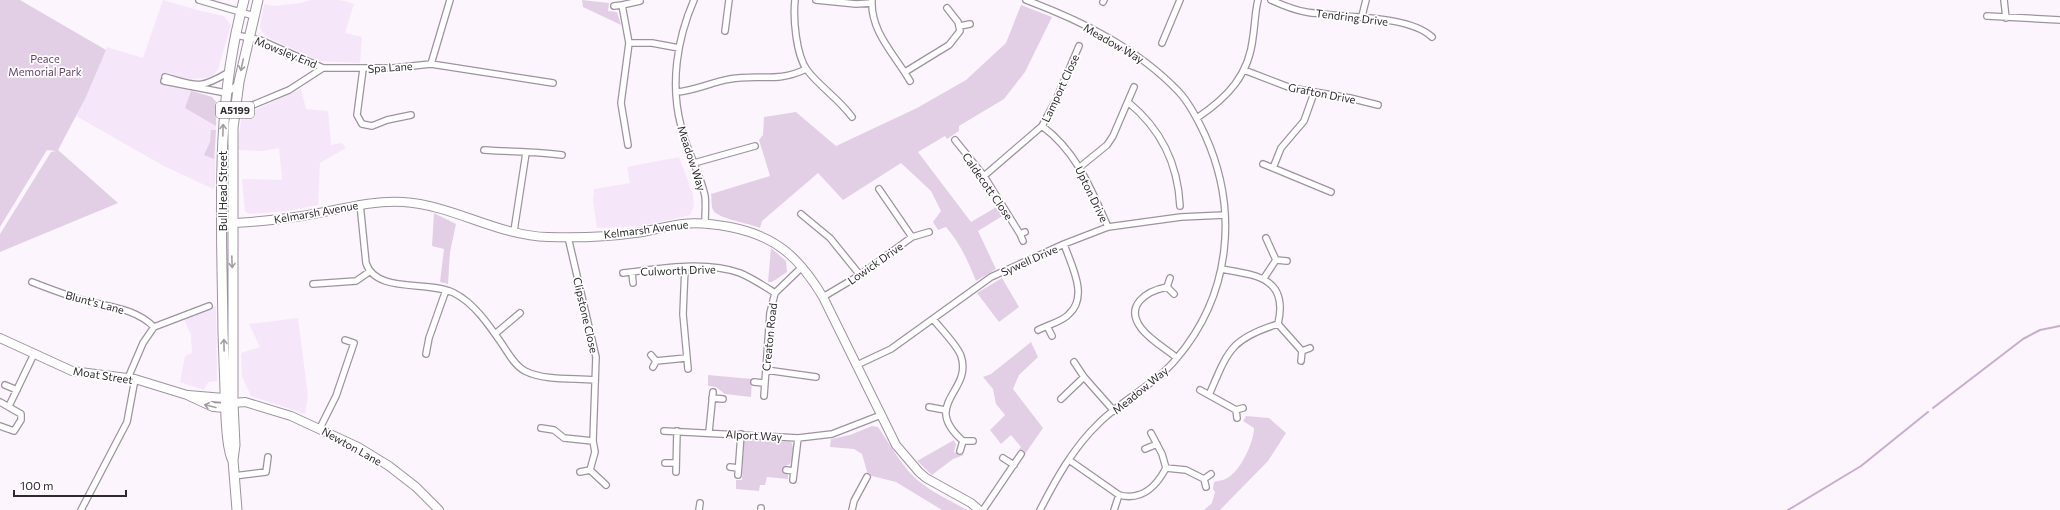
<svg xmlns="http://www.w3.org/2000/svg" width="2060" height="510" viewBox="0 0 2060 510" font-family="Commissioner,sans-serif">
<rect width="100%" height="100%" fill="#fcf5fd"/>
<path fill="#f6e6f9" d="M 163,0 L 197,10 L 224,16 L 231,25 L 218,69 L 212,77 L 193,79 L 191,90 L 212,97 L 216,102 L 215,186 L 213,189 L 164,166 L 76,116 L 86,97 L 107,47 L 143,58 Z
M 311,0 L 340,0 L 354,4 L 345,33 L 362,37 L 360,63 L 319,61 L 269,38 L 262,32 L 260,27 L 264,4 L 274,6 L 301,3 Z
M 301,89 L 306,109 L 328,111 L 331,145 L 342,143 L 346,148 L 320,163 L 318,205 L 288,211 L 251,214 L 245,212 L 242,179 L 282,180 L 279,148 L 263,151 L 239,150 L 238,141 L 241,120 L 253,111 Z
M 679,157 L 693,194 L 694,206 L 690,215 L 643,226 L 597,228 L 593,201 L 594,189 L 630,183 L 627,167 Z
M 216,306 L 217,381 L 208,382 L 204,390 L 180,382 L 185,356 L 192,353 L 191,335 L 184,319 Z
M 298,318 L 308,396 L 305,414 L 251,396 L 242,377 L 241,353 L 260,347 L 249,324 Z"/>
<path fill="#e2cfe6" d="M 0,0 L 20,0 L 106,50 L 86,97 L 58,150 L 118,203 L 0,252 L 0,234 L 51,152 L 56,151 L 47,150 L 0,227 Z
M 582,0 L 609,3 L 608,11 L 617,12 L 621,25 L 583,7 Z
M 1021,5 L 1052,17 L 1025,72 L 1004,99 L 959,126 L 959,131 L 947,139 L 945,136 L 918,152 L 971,222 L 998,206 L 1004,215 L 978,231 L 996,269 L 976,281 C 968,261 960,243 946,227 L 938,230 L 933,222 L 941,211 L 931,191 L 901,163 L 843,200 L 818,173 L 762,221 L 760,228 C 749,223 718,219 713,210 C 711,206 712,199 711,194 L 770,176 L 759,140 L 763,135 L 764,117 L 796,112 L 836,146 L 917,108 L 966,80 L 1006,43 Z
M 191,91 L 212,97 L 216,102 L 216,126 L 185,108 Z
M 211,130 L 216,130 L 214,159 L 204,155 L 210,142 Z
M 434,213 L 456,224 L 450,252 L 448,284 L 440,282 L 444,249 L 432,246 Z
M 771,248 L 786,261 L 787,272 L 772,282 L 768,282 Z
M 1002,278 L 1019,307 L 999,322 L 977,293 Z
M 1031,342 L 1038,357 L 1019,375 L 1013,389 L 1043,428 L 1025,454 L 1019,449 L 1021,447 L 1011,435 L 1001,444 L 990,430 L 1005,415 L 996,404 L 993,389 L 983,377 L 991,374 Z
M 708,375 L 752,379 L 751,397 L 725,394 L 716,387 L 708,386 Z
M 1246,416 L 1269,418 L 1286,433 L 1268,461 L 1220,510 L 1204,510 L 1212,503 L 1215,492 L 1213,489 L 1214,482 C 1218,481 1225,480 1229,477 C 1241,469 1254,442 1254,428 L 1243,421 Z
M 872,426 L 878,427 C 890,444 899,462 914,477 C 929,491 949,500 967,510 L 942,510 L 896,482 L 868,475 L 862,454 L 854,449 L 830,447 L 831,439 L 850,435 Z
M 748,439 L 791,442 C 795,448 793,457 790,464 L 783,467 L 782,472 L 788,475 L 788,479 L 767,477 L 765,485 L 760,485 L 759,491 L 736,489 L 736,480 L 742,480 L 744,440 Z
M 954,440 L 956,445 L 954,452 L 964,455 L 953,459 L 932,475 L 917,461 Z"/>
<g fill="none" stroke-linecap="round" stroke-linejoin="round">
<path stroke="#c9adcf" stroke-width="2" d="M 1933,408 L 2023,339 L 2040,330 L 2060,326
M 1788,510 L 1861,466 L 1928,412"/>
<defs>
<path id="street" d="M 199,0 L 254,16
M 694,0 C 677,39 670,84 681,126 C 686,150 700,172 705,196 C 706,205 705,214 705,223
M 795,0 C 793,18 796,55 807,70 C 820,87 839,99 852,117
M 816,0 L 856,4 L 872,3
M 872,0 C 870,32 896,56 910,81
M 1026,0 C 1082,21 1137,48 1179,92 C 1190,104 1198,120 1205,135 C 1239,210 1231,294 1177,358 C 1155,385 1123,399 1099,423 C 1073,448 1056,479 1040,510
M 1271,0 C 1282,5 1294,10 1306,12 C 1339,18 1408,14 1432,37
M 2004,0 L 2006,18
M 1103,2 L 1104,0
M 614,6 L 622,5
M 1362,16 L 1366,0
M 1987,16 L 2060,20
M 960,26 L 970,24
M 725,31 L 729,0
M 236,35 L 260,40 L 323,68
M 629,43 L 652,43 L 679,48
M 1162,43 L 1180,0
M 431,64 L 450,0
M 363,69 L 357,115 L 362,124 L 372,126 L 387,120 L 411,115
M 1244,70 L 1291,88 L 1350,98 L 1378,105
M 905,72 L 949,45 L 960,31 L 958,22 L 947,8
M 165,77 C 197,86 199,90 229,72
M 164,81 L 226,93 L 231,90 L 239,83
M 676,92 C 694,91 712,82 730,79 C 759,74 778,83 806,69
M 1314,93 L 1304,121 L 1281,148 L 1273,168 L 1331,192
M 1128,102 C 1161,129 1178,165 1180,206
M 224,108 L 248,107 L 289,90 L 323,68 L 393,68 L 431,64 L 553,83
M 1197,118 C 1228,97 1249,75 1253,37 C 1255,24 1255,12 1258,0
M 1042,126 C 1077,152 1091,189 1108,227
M 955,140 L 984,176 L 1020,234
M 628,145 L 621,103 L 629,43 L 622,5 L 640,1
M 484,150 C 510,152 536,151 562,155
M 694,163 L 755,146
M 1263,164 L 1273,168
M 1080,167 L 1107,145 L 1113,136 L 1134,87
M 984,176 L 1042,126 L 1056,100 L 1079,46
M 879,189 L 912,237
M 360,204 L 366,263 C 376,294 428,280 454,293 C 474,303 489,325 502,344 C 508,353 515,366 525,371 C 545,381 573,378 595,380
M 801,214 L 830,238 L 860,275
M 514,231 L 526,153
M 568,237 L 596,357 L 593,441 L 595,452 L 590,470 L 606,485
M 1023,241 L 1020,234 L 1025,232
M 1276,260 L 1287,261
M 685,267 L 683,314 L 688,369
M 1221,269 C 1255,275 1289,277 1278,324
M 632,272 L 633,283
M 623,273 C 659,269 704,260 740,273 C 752,278 764,286 775,293
M 1170,278 L 1167,287 L 1174,294
M 1264,278 L 1276,260 L 1266,238
M 32,282 C 47,288 61,293 76,298 C 103,307 133,306 154,327
M 313,284 L 356,281 L 369,272
M 1167,287 C 1147,291 1124,305 1141,328 C 1150,340 1166,349 1177,358
M 823,297 L 860,275 L 912,237 L 929,232
M 933,319 C 940,328 958,346 961,356 C 973,392 920,403 963,441
M 1278,324 L 1302,351
M 1038,330 L 1047,326
M 495,334 L 520,313
M 1052,336 L 1047,326 C 1054,323 1064,320 1069,314 C 1089,296 1071,265 1064,244
M 426,354 L 429,338 L 446,290
M 651,355 L 656,361 L 686,358
M 1301,361 L 1302,351 L 1310,348
M 1074,362 L 1084,377 L 1114,411
M 857,365 L 891,349 L 991,277 L 1064,244 L 1108,227 L 1181,217 L 1225,215
M 653,367 L 656,361
M 766,370 L 816,377
M 128,378 L 143,343 L 154,327 L 209,306
M 754,382 L 765,383
M 5,385 L 17,390
M 1200,390 L 1209,395
M 764,396 L 770,313 L 775,293 L 802,267
M 712,398 L 723,399
M 1061,399 L 1084,377
M 0,402 L 21,414 L 21,420 L 14,431 L 0,426
M 9,406 L 34,354
M 929,407 L 945,410
M 1243,408 L 1236,410 L 1209,395 C 1228,351 1230,339 1278,324
M 1236,410 L 1237,418
M 320,428 L 336,396 L 354,343 L 345,340
M 541,428 L 554,430 L 564,438 L 593,441
M 664,431 L 798,438 L 832,434 L 881,415
M 709,432 L 713,392
M 963,441 L 973,441
M 1145,449 L 1157,444
M 960,451 L 963,441
M 1003,458 L 1014,465
M 1069,460 L 1119,495 C 1142,501 1156,487 1166,468 L 1162,454 L 1151,433
M 665,463 L 676,463
M 730,467 L 738,468
M 1166,468 L 1186,470 L 1204,479
M 786,470 L 794,471
M 580,472 L 590,470
M 676,472 L 677,431
M 738,475 L 741,434
M 234,476 L 266,472 L 268,457
M 793,480 L 798,438
M 1206,487 L 1204,479 L 1211,474
M 81,510 L 127,422 L 135,379
M 699,510 L 700,503
M 761,510 L 761,508
M 852,510 L 854,501 L 867,477
M 983,510 L 1021,454
M 1114,510 L 1119,495"/>
<path id="secondary" d="M 222,223 C 248,223 275,220 302,216 C 336,211 368,200 403,202 C 453,205 498,236 548,237 C 577,238 607,237 635,233 C 651,231 666,226 682,224 C 698,222 714,224 730,227 C 776,236 799,257 823,297 L 896,445 L 919,472 L 926,478 L 971,503 L 979,510
M 0,338 L 72,371 L 135,379 L 187,395 L 213,407 L 225,408 L 233,403 L 245,402 L 291,416 L 358,447 L 389,466 L 416,487 L 439,510
M 188,395 L 224,398 L 229,401"/>
<path id="primary" d="M 232,459 C 227,446 227,432 226,418 C 225,390 224,362 223,333 C 222,222 214,108 244,0
M 237,510 L 233,460 L 235,445 L 233,403 L 233,128 L 239,82 L 258,0"/>
</defs>
<use href="#street" stroke="#9d939f" stroke-width="8"/>
<use href="#secondary" stroke="#9d939f" stroke-width="10"/>
<use href="#primary" stroke="#9d939f" stroke-width="11"/>
<use href="#street" stroke="#fff" stroke-width="5.5"/>
<use href="#secondary" stroke="#fff" stroke-width="8"/>
<use href="#primary" stroke="#fff" stroke-width="9"/>
</g>
<defs><path id="oneway-shaft" d="M-6 0H5M1.5-3L5.5 0L1.5 3" fill="none" stroke-width="1.6" stroke-linecap="round" stroke-linejoin="round"/></defs>
<g stroke="#a19fa1">
<use href="#oneway-shaft" transform="translate(242 65) rotate(102)"/>
<use href="#oneway-shaft" transform="translate(223 130) rotate(-88)"/>
<use href="#oneway-shaft" transform="translate(232 262) rotate(88)"/>
<use href="#oneway-shaft" transform="translate(224 345) rotate(-91)"/>
<use href="#oneway-shaft" transform="translate(210 406) rotate(-166)"/>
</g>
<g text-anchor="middle" dominant-baseline="central" stroke-width="3.5" stroke-linejoin="round" paint-order="stroke">
<rect fill="#fff" stroke="#6d6a6d" stroke-width="1" x="216" y="102" width="38" height="16" rx="3"/>
<g font-size="10" font-weight="bold" fill="#2e2a2f">
<text x="235" y="110">A5199</text>
</g>
<g font-size="11" fill="#2e2a2f" stroke="#fff">
<text transform="translate(1352 17) rotate(7)">Tendring Drive</text>
<text transform="translate(1114 43) rotate(30)">Meadow Way</text>
<text transform="translate(286 52) rotate(22)">Mowsley End</text>
<text transform="translate(390 67) rotate(-4)">Spa Lane</text>
<text transform="translate(1060 88) rotate(-65)">Lamport Close</text>
<text transform="translate(1322 93) rotate(11)">Grafton Drive</text>
<text transform="translate(692 158) rotate(72)">Meadow Way</text>
<text transform="translate(988 186) rotate(55)">Caldecott Close</text>
<text transform="translate(222 191) rotate(-90)">Bull Head Street</text>
<text transform="translate(1092 194) rotate(64)">Upton Drive</text>
<text transform="translate(316 212) rotate(-10)">Kelmarsh Avenue</text>
<text transform="translate(646 229) rotate(-7)">Kelmarsh Avenue</text>
<text transform="translate(1029 260) rotate(-24)">Sywell Drive</text>
<text transform="translate(875 263) rotate(-35)">Lowick Drive</text>
<text transform="translate(678 270) rotate(-2)">Culworth Drive</text>
<text transform="translate(95 302) rotate(15)">Blunt's Lane</text>
<text transform="translate(586 315) rotate(77)">Clipstone Close</text>
<text transform="translate(769 337) rotate(-84)">Creaton Road</text>
<text transform="translate(103 375) rotate(9)">Moat Street</text>
<text transform="translate(1140 390) rotate(-39)">Meadow Way</text>
<text transform="translate(754 435) rotate(3)">Alport Way</text>
<text transform="translate(352 446) rotate(29)">Newton Lane</text>
</g>
<g font-size="11" fill="#67426f" stroke="#fff">
<text x="45" y="58">Peace<tspan x="45" dy="13">Memorial Park</tspan></text>
</g>
</g>
<path d="M14 490v6h112v-6" fill="none" stroke="#2e2a2f" stroke-width="2"/>
<text x="20" y="490" font-size="12" fill="#2e2a2f" stroke="#ffffff" stroke-width="3" paint-order="stroke">100 m</text>
</svg>
